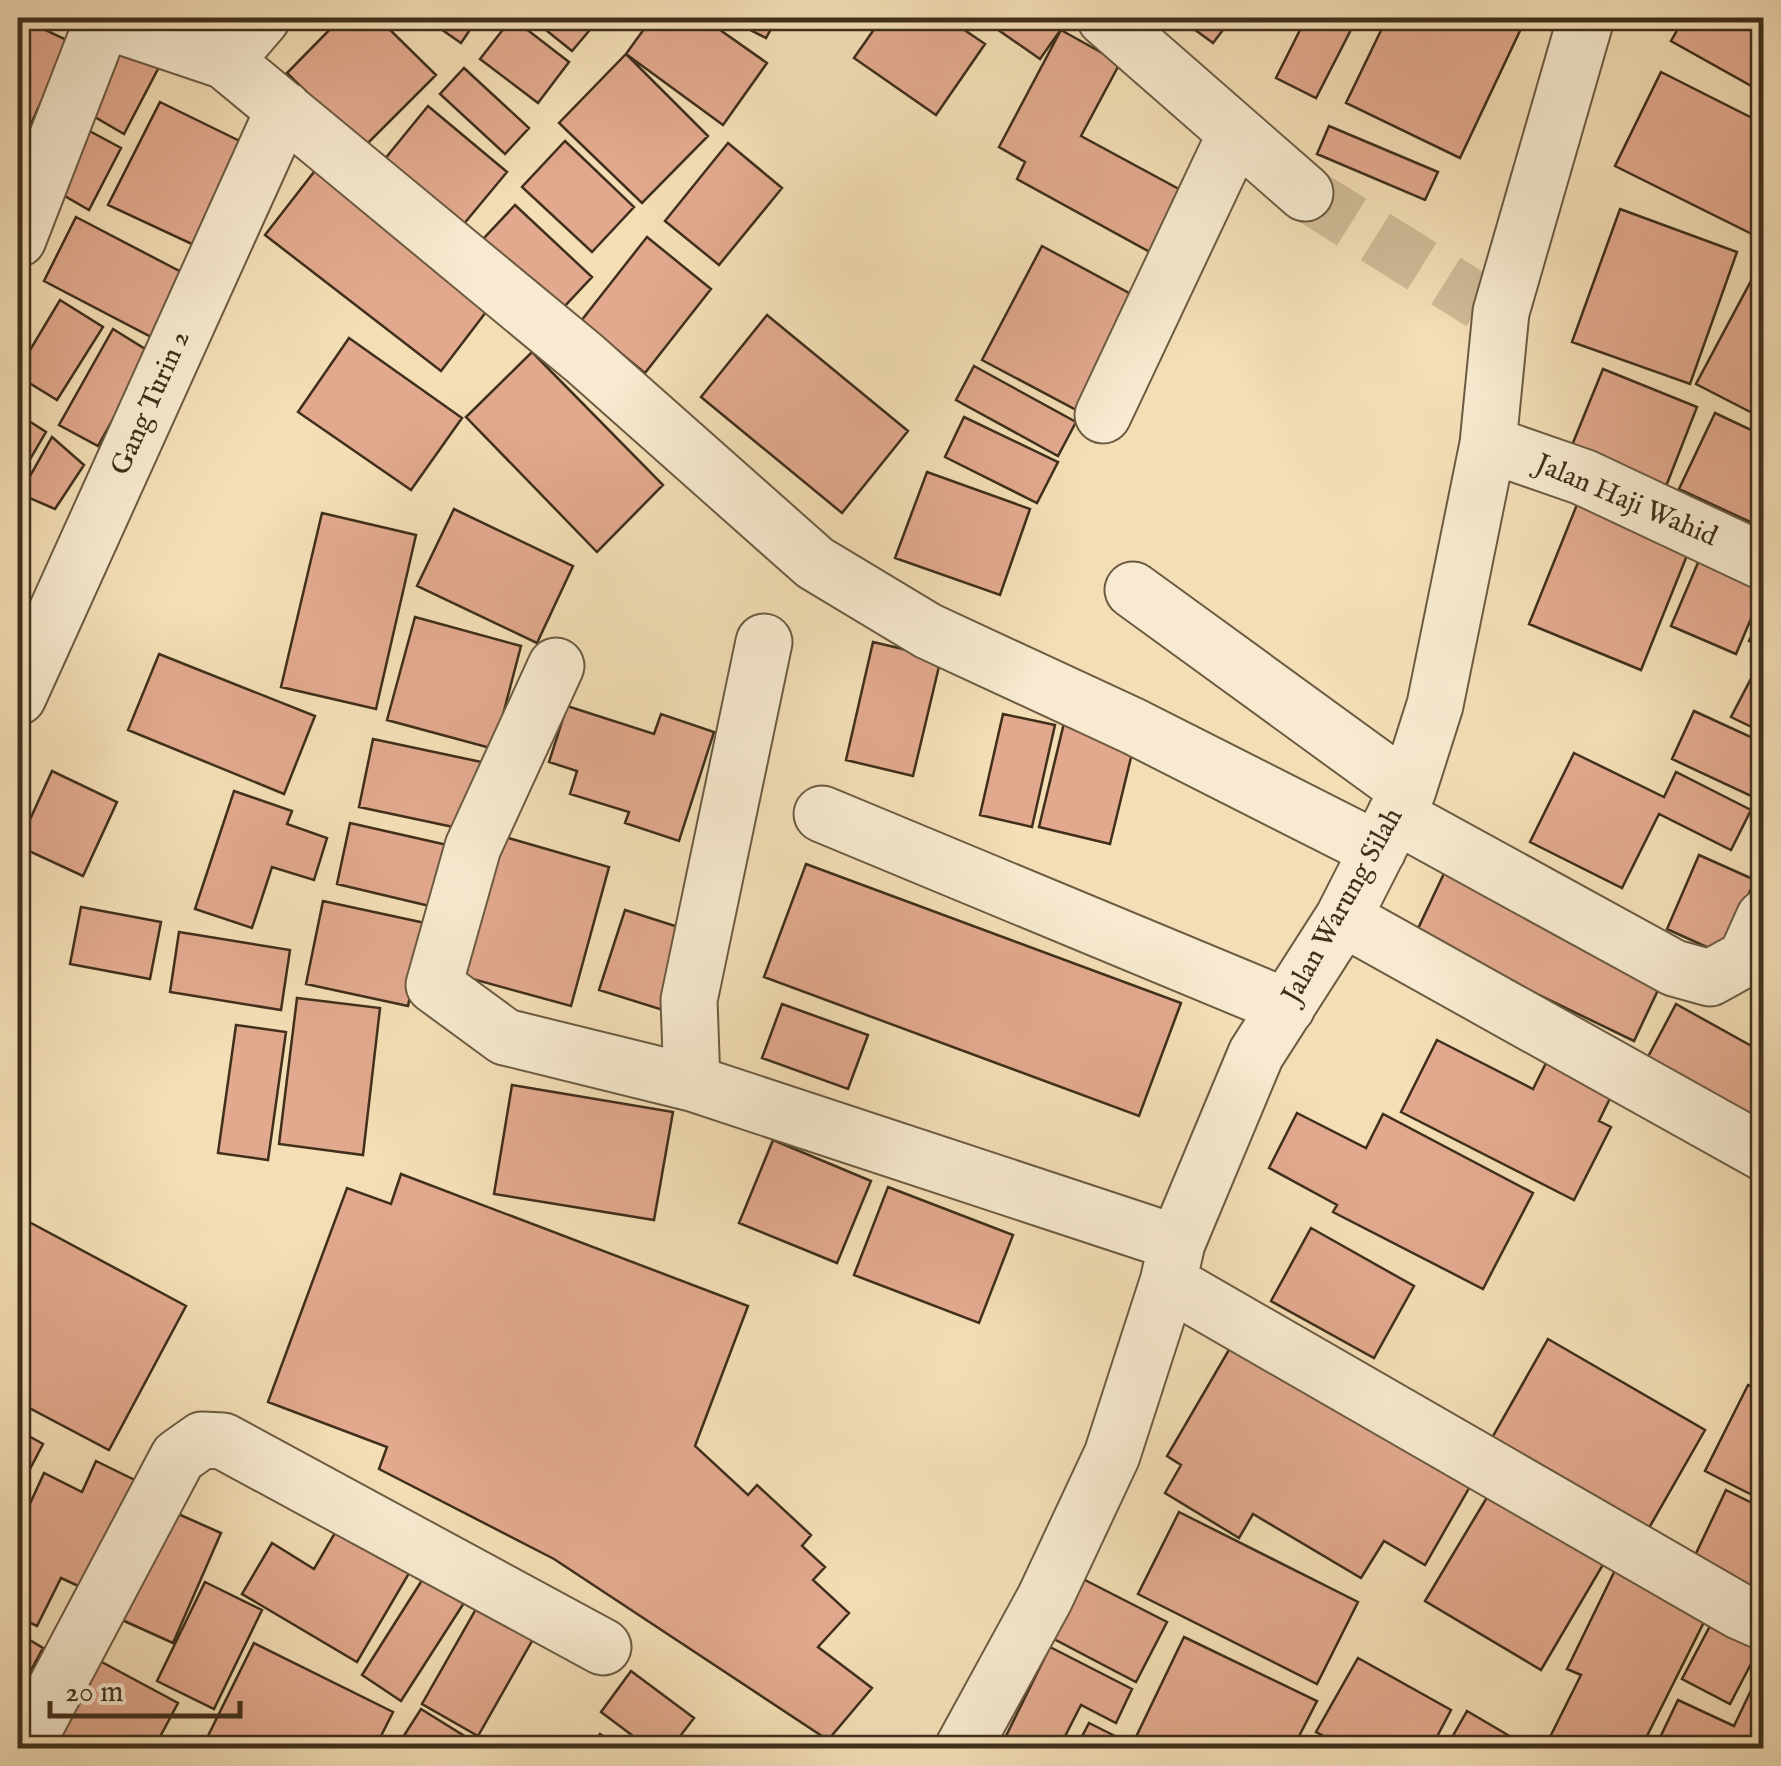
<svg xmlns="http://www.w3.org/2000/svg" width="1781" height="1766" viewBox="0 0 1781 1766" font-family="'IM FELL English',serif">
<rect width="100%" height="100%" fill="#f3deb6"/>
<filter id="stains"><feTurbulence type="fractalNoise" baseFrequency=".002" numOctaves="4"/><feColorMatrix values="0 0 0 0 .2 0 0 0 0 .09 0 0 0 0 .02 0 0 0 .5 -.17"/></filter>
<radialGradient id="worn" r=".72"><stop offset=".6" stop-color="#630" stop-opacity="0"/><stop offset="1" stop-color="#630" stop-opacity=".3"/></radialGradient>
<path fill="#e2a98e" stroke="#3f2f1b" stroke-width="2.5" d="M 161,18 L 218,18 L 209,38 Z
M 341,18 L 378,18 L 436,75 L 363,148 L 287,73 Z
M 425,18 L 478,18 L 461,43 Z
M 512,18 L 569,62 L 538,103 L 480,59 Z
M 531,18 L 600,18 L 572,51 Z
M 652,18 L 703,18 L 767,63 L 723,125 L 626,54 Z
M 727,18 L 777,18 L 766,38 Z
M 882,18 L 951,18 L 950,20 L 985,44 L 936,115 L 854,58 Z
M 981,18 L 1069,18 L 1040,59 Z
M 1179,18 L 1232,18 L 1213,43 Z
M 1306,18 L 1357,18 L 1316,98 L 1276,78 Z
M 1387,18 L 1526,18 L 1460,158 L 1346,103 Z
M 1684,18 L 1764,18 L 1764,93 L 1671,41 Z
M 22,19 L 69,41 L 18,152 L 18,30 Z
M 1061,30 L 1120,63 L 1081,136 L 1201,201 L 1168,262 L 1017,179 L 1025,162 L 999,147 Z
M 108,40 L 159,67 L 124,134 L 76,106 Z
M 626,54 L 708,136 L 642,203 L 559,123 Z
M 464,68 L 529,128 L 505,154 L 440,94 Z
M 1661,72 L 1764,124 L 1764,240 L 1615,166 Z
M 160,102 L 250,146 L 209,252 L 108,205 Z
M 428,106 L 507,172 L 453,237 L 375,171 Z
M 71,121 L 121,148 L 89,210 L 44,184 Z
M 1329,126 L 1438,172 L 1425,200 L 1317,154 Z
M 565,141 L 634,207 L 592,252 L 522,187 Z
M 728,143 L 782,188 L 719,265 L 665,221 Z
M 324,159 L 499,295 L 441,371 L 265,235 Z
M 515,205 L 592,277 L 547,325 L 470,253 Z
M 1620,209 L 1737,252 L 1690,384 L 1572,342 Z
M 76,217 L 189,276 L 157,340 L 44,281 Z
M 647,237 L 711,289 L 645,373 L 581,321 Z
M 1042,246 L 1142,300 L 1082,413 L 982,360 Z
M 1751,281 L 1764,287 L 1764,419 L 1696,384 Z
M 60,300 L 103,327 L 57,400 L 18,376 L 18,370 Z
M 767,315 L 908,431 L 842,513 L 701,397 Z
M 113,329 L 150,352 L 98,446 L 59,425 Z
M 349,338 L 462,418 L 411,490 L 298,412 Z
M 532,352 L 663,485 L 597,552 L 466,417 Z
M 974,366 L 1076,422 L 1058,456 L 956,400 Z
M 1603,369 L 1697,407 L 1663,494 L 1568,455 Z
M 1715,413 L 1764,436 L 1764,517 L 1759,526 L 1679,489 Z
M 18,414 L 46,432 L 18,480 Z
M 964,417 L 1058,462 L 1037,503 L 945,457 Z
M 52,437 L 84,465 L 55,509 L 20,494 Z
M 927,472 L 1030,509 L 1000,595 L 895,558 Z
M 1578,502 L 1690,548 L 1641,670 L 1529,624 Z
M 454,509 L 573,566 L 537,643 L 417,586 Z
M 322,513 L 416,535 L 376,709 L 281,687 Z
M 1706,544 L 1764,588 L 1736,654 L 1671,626 Z
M 18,594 L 32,601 L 18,633 Z
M 1764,612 L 1764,648 L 1749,641 Z
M 415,617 L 521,646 L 494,749 L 387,720 Z
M 873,642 L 941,658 L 913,776 L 846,760 Z
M 159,654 L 315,716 L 284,794 L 128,730 Z
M 1757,667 L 1764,670 L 1764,733 L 1731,717 Z
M 567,706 L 654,734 L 661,714 L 714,732 L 679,841 L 625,823 L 629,812 L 570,794 L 577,771 L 549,762 Z
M 1694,711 L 1764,743 L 1764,802 L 1672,759 Z
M 1003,714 L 1055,725 L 1032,827 L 980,815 Z
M 1064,723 L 1135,741 L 1110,844 L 1039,827 Z
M 373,739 L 486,763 L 472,831 L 359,807 Z
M 1574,753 L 1664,797 L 1676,772 L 1751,810 L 1731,850 L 1659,814 L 1622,888 L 1530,842 Z
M 52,771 L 117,802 L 83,876 L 18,846 Z
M 234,791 L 292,811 L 287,824 L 327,838 L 314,880 L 272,867 L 252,928 L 195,909 Z
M 350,823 L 456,847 L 442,909 L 337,884 Z
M 498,835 L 609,867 L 571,1006 L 458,975 Z
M 1699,855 L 1755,880 L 1722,954 L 1667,929 Z
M 806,864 L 1181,1003 L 1139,1116 L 764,977 Z
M 1448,865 L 1667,971 L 1634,1041 L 1415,935 Z
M 323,901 L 425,923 L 408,1006 L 306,984 Z
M 81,907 L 161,922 L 150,979 L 70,964 Z
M 625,910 L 691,931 L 666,1011 L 599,990 Z
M 179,932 L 290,950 L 281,1010 L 170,992 Z
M 297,998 L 380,1008 L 363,1155 L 279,1144 Z
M 782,1004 L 868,1035 L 848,1089 L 762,1058 Z
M 1676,1004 L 1764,1053 L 1764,1139 L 1640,1072 Z
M 1764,1016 L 1764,1048 L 1752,1043 Z
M 236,1025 L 286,1032 L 268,1160 L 218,1153 Z
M 1437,1040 L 1533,1089 L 1550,1055 L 1615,1088 L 1599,1121 L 1611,1127 L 1574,1200 L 1401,1112 Z
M 512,1085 L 673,1112 L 654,1220 L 494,1194 Z
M 1297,1113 L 1366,1148 L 1383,1114 L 1533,1193 L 1483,1289 L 1333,1212 L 1337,1205 L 1269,1168 Z
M 773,1140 L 871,1181 L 837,1263 L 739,1223 Z
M 401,1174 L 748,1306 L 695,1446 L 748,1495 L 757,1485 L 811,1535 L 802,1546 L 825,1567 L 813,1580 L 849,1613 L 818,1647 L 872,1688 L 828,1740 L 554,1559 L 379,1469 L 387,1447 L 268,1402 L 347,1188 L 391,1204 Z
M 888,1187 L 1013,1235 L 979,1323 L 854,1275 Z
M 18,1216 L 186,1306 L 109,1450 L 18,1402 Z
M 1311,1228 L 1414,1286 L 1374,1358 L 1271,1301 Z
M 1237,1336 L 1476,1476 L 1425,1565 L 1384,1541 L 1361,1578 L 1253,1514 L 1239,1538 L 1165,1493 L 1181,1465 L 1167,1456 Z
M 1548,1339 L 1705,1430 L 1641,1542 L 1484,1452 Z
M 1748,1385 L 1764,1392 L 1764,1501 L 1705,1471 Z
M 18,1430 L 43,1444 L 18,1492 Z
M 96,1461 L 151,1488 L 100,1596 L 61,1578 L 37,1626 L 18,1617 L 18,1530 L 44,1473 L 82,1492 Z
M 1726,1490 L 1764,1509 L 1764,1582 L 1757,1596 L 1691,1564 Z
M 1489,1494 L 1604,1563 L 1541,1670 L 1425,1601 Z
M 158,1505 L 221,1533 L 173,1643 L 111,1615 Z
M 1179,1512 L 1358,1602 L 1317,1684 L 1138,1594 Z
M 346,1514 L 418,1558 L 357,1662 L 242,1594 L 272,1543 L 314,1569 Z
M 1621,1558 L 1713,1604 L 1641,1748 L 1554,1748 L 1546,1745 L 1581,1675 L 1567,1669 Z
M 431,1566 L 471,1592 L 401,1701 L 362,1675 Z
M 1083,1579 L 1167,1622 L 1136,1682 L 1052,1638 Z
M 205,1582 L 262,1610 L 214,1709 L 157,1681 Z
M 488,1588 L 544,1620 L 478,1736 L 422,1704 Z
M 1720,1607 L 1764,1639 L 1730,1704 L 1682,1679 Z
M 18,1633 L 43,1648 L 18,1694 Z
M 1184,1637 L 1317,1701 L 1293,1748 L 1159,1748 L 1136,1737 Z
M 254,1643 L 393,1712 L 375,1748 L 224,1748 L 206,1740 Z
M 1050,1647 L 1132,1689 L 1116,1723 L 1081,1705 L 1059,1748 L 1000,1748 Z
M 85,1653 L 178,1703 L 154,1748 L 36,1748 Z
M 1358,1658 L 1451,1710 L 1431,1748 L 1347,1748 L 1316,1732 Z
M 1764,1663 L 1764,1748 L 1655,1748 L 1678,1700 L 1734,1726 Z
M 631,1671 L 694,1718 L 671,1748 L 649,1748 L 601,1712 Z
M 421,1709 L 474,1742 L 470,1748 L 396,1748 Z
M 1467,1711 L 1530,1748 L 1446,1748 Z
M 1089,1723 L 1139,1748 L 1076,1748 Z
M 600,1734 L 623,1748 L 591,1748 Z"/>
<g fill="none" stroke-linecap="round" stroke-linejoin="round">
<path stroke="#cfbb97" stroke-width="55" stroke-dasharray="55 28" stroke-linecap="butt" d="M 1305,193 L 1481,303"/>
<defs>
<path id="minor" d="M 1105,18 L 1305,193
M 225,61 L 262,18
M 18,239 L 103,20 L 225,61 L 584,358 L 815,563 L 928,631 L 1133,726 L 1378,850
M 1103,415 L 1236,133
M 1488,444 L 1583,477 L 1764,562
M 1133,590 L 1408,790
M 556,666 L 473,847 L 434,985 L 505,1037 L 692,1083 L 1177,1243
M 18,697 L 284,109
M 822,814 L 1287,1007
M 1395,815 L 1674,968 L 1710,978 L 1746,958 L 1764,918
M 1343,918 L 1764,1153
M 692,1083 L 689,1000 L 764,642
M 1168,1282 L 1739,1611 L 1764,1622
M 24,1748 L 178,1457 L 202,1440 L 223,1441 L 603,1647
M 963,1748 L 1045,1598 L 1112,1455 L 1168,1282 L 1177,1243 L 1256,1054 L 1343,918 L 1408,790 L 1435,705 L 1488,444 L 1501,312 L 1586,18"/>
</defs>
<use href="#minor" stroke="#6c5b42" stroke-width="59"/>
<use href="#minor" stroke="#f7ead0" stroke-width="55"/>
</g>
<g text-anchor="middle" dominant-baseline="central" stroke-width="9" stroke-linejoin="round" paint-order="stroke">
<g font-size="28" fill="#3f2f1b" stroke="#f7ead0">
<text transform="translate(151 403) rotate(-66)">Gang Turin 2</text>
<text transform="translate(1626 501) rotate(23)">Jalan Haji Wahid</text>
<text transform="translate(1343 906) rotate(-61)">Jalan Warung Silah</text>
</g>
</g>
<rect width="1781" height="1766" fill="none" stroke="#f3deb6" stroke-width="60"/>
<rect x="20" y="20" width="1741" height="1726" fill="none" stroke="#3f2f1b" stroke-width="5"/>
<rect x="30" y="30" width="1721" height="1706" fill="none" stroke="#3f2f1b" stroke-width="2.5"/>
<path d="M50 1701v15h190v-15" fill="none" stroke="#3f2f1b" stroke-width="5"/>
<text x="65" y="1701" font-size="30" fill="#3f2f1b" stroke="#f7ead0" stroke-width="8" paint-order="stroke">20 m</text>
<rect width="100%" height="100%" filter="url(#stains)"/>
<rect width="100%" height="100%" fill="url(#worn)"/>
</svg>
